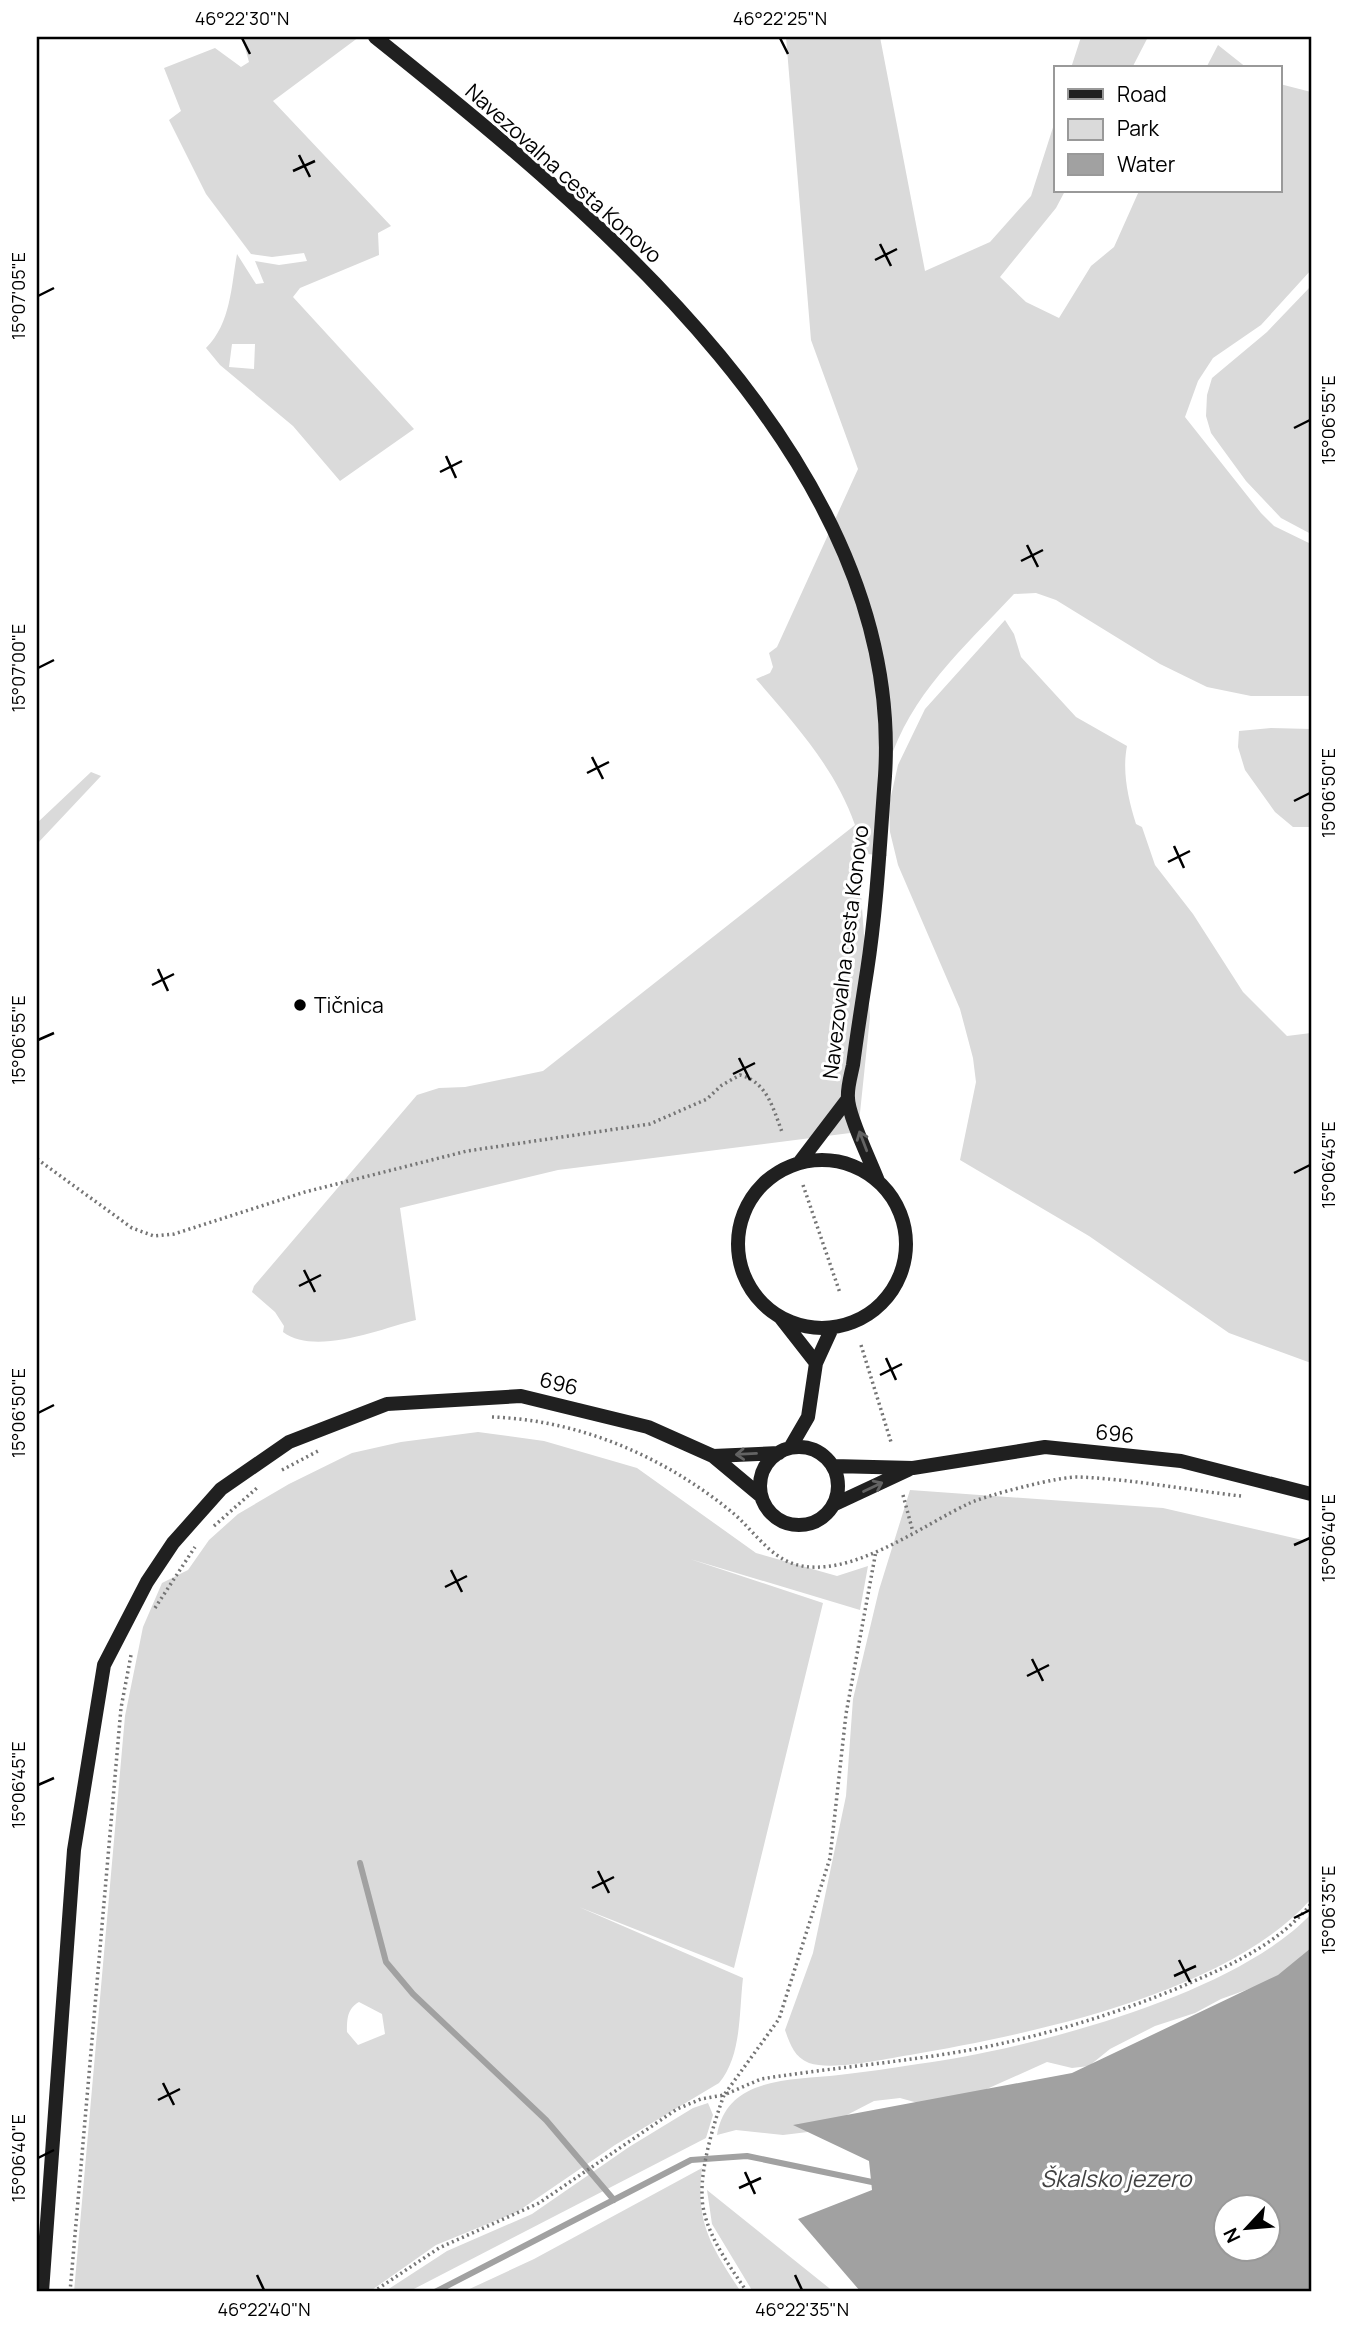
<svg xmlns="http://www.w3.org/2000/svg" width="1348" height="2329" viewBox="0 0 1348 2329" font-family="Manrope,sans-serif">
<rect width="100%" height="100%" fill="#fff"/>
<path fill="#dadada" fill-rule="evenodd" d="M 242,37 L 359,37 L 273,101 L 391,226 L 378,233 L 379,255 L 300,288 L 293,297 L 414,429 L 340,481 L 293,426 L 220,365 L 206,348 C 231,323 231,287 237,254 L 256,284 L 264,283 L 255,261 L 279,265 L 307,261 L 304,253 L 272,257 L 251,254 L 206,194 L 169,120 L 181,111 L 164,68 L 215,48 L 241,67 L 249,62 ZM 255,344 L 254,369 L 229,367 L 232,344 Z
M 786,37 L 880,37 L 925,271 L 990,242 L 1031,196 L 1056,118 L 1056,191 L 1065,191 L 1056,208 L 1000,277 L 1026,302 L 1059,318 L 1091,266 L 1114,247 L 1139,191 L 1280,191 L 1280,84 L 1311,92 L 1311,270 L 1261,325 L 1213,358 L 1198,381 L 1185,417 L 1261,513 L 1274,526 L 1311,544 L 1311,696 L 1251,696 L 1207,687 L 1160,664 L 1056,600 L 1036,593 L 1014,594 C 949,663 885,717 879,819 C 878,830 884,844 887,856 L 858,853 L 870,1017 L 858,1132 L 558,1170 L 400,1208 L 416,1320 C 380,1329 315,1356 283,1332 L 284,1326 L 275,1312 L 252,1292 L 254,1286 L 417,1095 L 439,1088 L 465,1087 L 543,1071 L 855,825 C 835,768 795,724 756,679 L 770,673 L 773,667 L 769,653 L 777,647 L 858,469 L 811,340 Z
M 1081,37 L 1148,37 L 1132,68 L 1071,68 Z
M 1218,45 L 1247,68 L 1206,68 Z
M 1311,286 L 1311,534 L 1281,518 L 1246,481 L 1211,433 L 1206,416 L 1207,395 L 1212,378 L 1267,332 Z
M 1005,620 L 1014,634 L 1021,657 L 1076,717 L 1127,746 C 1122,772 1128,798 1136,824 L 1142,827 L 1155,865 L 1193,914 L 1243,992 L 1287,1036 L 1311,1033 L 1311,1363 L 1229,1333 L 1089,1236 L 960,1160 L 976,1082 L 973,1058 L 960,1009 L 898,865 L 890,832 L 889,805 L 898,765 L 925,709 Z
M 1271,728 L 1311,729 L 1311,827 L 1293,827 L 1275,812 L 1245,770 L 1238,747 L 1239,731 Z
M 91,772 L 101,776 L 37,844 L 37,823 Z
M 478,1432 L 544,1441 L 637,1468 L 756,1553 L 837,1576 L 868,1566 L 860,1610 L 690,1559 L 823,1603 L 734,1968 L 579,1907 L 743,1978 C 739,2011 742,2056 719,2083 L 615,2145 L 517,2212 L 436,2245 L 369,2292 L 74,2292 L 125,1716 L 143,1627 L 162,1583 L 188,1570 L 209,1540 L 238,1514 L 289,1484 L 352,1453 L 401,1442 ZM 359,2002 L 382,2014 L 385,2034 L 358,2045 L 347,2032 C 347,2019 347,2009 359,2002 Z
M 910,1490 L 1163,1508 L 1311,1542 L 1311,1899 C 1227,1994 1031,2034 910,2055 C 884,2059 833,2071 809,2063 C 794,2057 790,2044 785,2030 L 813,1953 L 846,1796 L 853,1699 L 879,1590 Z
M 1311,1914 L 1311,1962 L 1302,1970 L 1221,1999 L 1195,2013 L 1155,2026 L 1110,2049 L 1089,2066 L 1072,2068 L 1047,2062 L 980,2092 L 918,2103 L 900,2098 L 874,2101 L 816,2131 L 783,2135 L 736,2130 L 717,2135 C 721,2112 733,2097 755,2088 C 781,2078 812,2078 839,2075 C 866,2072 892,2068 918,2064 C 1029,2049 1234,1996 1311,1914 Z
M 708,2103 L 713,2115 L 706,2138 L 408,2292 L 384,2292 L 447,2251 L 532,2214 L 629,2147 L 693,2108 Z
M 702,2168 C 695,2224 712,2247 741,2292 L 463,2292 L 534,2259 Z
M 707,2190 L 834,2292 L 753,2292 L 712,2224 Z"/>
<path fill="#a1a1a1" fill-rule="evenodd" d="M 1311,1948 L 1311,2292 L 870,2292 L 860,2291 L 798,2219 L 872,2190 L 869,2161 L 793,2125 L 1072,2073 L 1278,1975 ZM 1226,2206 L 1268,2206 L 1268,2248 L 1226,2248 Z"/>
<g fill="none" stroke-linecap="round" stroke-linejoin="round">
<path stroke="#a1a1a1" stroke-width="6" d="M 360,1863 L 386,1962 L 413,1994 L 546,2120 L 614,2200
M 435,2292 L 691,2160 L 747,2156 L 872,2182"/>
<path stroke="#757575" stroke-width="3.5" stroke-dasharray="2 3.5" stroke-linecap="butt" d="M 37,1159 L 132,1228 L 154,1236 L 174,1234 L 305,1192 L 467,1151 L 650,1124 L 707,1099 L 722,1085 L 740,1075 C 767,1082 773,1108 782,1132
M 803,1185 L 840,1293
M 861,1345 L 891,1442
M 492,1417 C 580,1420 665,1457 733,1513 C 752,1529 769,1556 794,1564 C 849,1581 922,1525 970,1503 C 987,1495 1061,1476 1078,1477 C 1132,1479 1187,1490 1241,1496
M 282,1470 L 318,1451
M 903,1495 L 913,1532
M 214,1526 L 258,1487
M 155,1608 L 195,1547
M 70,2292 L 121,1708 L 131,1655
M 373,2292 L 439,2248 L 539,2203 L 677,2109 L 701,2099 L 724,2095 L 779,2019 L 830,1858 L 846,1714 L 876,1551
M 747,2292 C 729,2265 702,2229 702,2195 C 701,2166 714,2122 724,2095 L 761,2079 C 841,2066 924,2061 1004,2043 C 1070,2028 1139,2006 1201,1978 C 1242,1960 1282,1939 1311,1904"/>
<path stroke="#202020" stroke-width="14" d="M 375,37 C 594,212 905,465 885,776 C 880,841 877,906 867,971 C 862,1003 857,1034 853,1065 C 851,1075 847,1088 848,1098 C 848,1116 871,1162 878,1181
M738 1244a84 84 0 1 1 168 0a84 84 0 1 1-168 0Z
M 799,1163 L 847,1100
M 780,1317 L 816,1363
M760 1486a39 39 0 1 1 78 0a39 39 0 1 1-78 0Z
M 790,1448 L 808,1417 L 816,1363 L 832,1328
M 713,1456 L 779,1453
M 833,1466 L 913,1468 L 1045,1447 L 1181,1461 L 1311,1494
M 833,1505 L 908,1470
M 42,2292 L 74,1850 L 104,1665 L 147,1582 L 173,1543 L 221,1489 L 289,1442 L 387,1404 L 521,1396 L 648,1427 L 713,1456 L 761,1496"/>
</g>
<defs><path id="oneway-shaft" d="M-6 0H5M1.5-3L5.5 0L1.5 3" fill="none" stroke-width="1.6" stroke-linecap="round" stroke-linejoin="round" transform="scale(1.75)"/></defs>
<g stroke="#636363">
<use href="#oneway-shaft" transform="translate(863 1141) rotate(-111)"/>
<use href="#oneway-shaft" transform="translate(746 1454) rotate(177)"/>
<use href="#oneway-shaft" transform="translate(873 1487) rotate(-25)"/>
</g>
<path fill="none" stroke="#000" stroke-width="2.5" d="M 242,38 L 250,54M 780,38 L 788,54M 299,155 L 310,177M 293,171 L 315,161M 880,244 L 891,266M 875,260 L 897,249M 38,296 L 54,288M 1294,428 L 1310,420M 446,456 L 456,478M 440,472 L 462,461M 1027,545 L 1038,567M 1021,561 L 1043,550M 38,668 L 54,660M 592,757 L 603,779M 587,773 L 609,762M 1294,801 L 1310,793M 1174,846 L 1184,868M 1168,862 L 1190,851M 158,969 L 168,991M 152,985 L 174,974M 38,1040 L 54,1033M 739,1058 L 750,1080M 733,1074 L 755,1063M 1294,1173 L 1310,1165M 304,1270 L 315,1292M 299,1286 L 321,1275M 886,1358 L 896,1380M 880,1375 L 902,1364M 38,1413 L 54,1405M 1294,1545 L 1310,1538M 451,1570 L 462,1592M 445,1587 L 467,1576M 1032,1659 L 1043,1681M 1027,1676 L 1049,1665M 38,1785 L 54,1778M 598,1871 L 609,1893M 592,1888 L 614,1877M 1294,1918 L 1310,1910M 1179,1960 L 1190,1982M 1174,1976 L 1196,1966M 163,2083 L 174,2105M 158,2100 L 180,2089M 38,2158 L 54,2150M 745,2172 L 755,2194M 739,2188 L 761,2178M 257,2275 L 264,2290M 795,2275 L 802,2290"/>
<circle fill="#000" stroke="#fff" stroke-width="2.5" cx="300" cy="1005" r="7"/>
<g text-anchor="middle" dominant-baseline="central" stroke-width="6" stroke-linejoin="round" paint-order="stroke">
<g font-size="21" fill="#000" stroke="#fff">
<text transform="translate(564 173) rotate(42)">Navezovalna cesta Konovo</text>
<text transform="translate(845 952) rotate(-83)">Navezovalna cesta Konovo</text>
<text transform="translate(559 1383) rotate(14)">696</text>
<text transform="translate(1115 1433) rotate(6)">696</text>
</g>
<g font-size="21" fill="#000" stroke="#fff" text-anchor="start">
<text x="314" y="1005">Tičnica</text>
</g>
<g font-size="23" font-style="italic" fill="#424242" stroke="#fff">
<text x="1116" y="2178">Škalsko jezero</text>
</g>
</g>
<rect width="1348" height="2329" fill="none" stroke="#ffffff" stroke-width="77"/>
<rect x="1054" y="66" width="228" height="126" fill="#ffffff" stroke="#999999" stroke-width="2"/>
<rect x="1068" y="89" width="35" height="10" fill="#202020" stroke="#999999" stroke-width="2"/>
<text x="1117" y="102" font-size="21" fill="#000000">Road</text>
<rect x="1068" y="119" width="35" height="21" fill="#dadada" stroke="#999999" stroke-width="2"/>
<text x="1117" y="136" font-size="21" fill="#000000">Park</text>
<rect x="1068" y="154" width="35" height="21" fill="#a1a1a1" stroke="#999999" stroke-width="2"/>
<text x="1117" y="172" font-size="21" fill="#000000">Water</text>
<g transform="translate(1247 2228) rotate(244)"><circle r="33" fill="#ffffff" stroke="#999999" stroke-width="2"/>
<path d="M0-5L12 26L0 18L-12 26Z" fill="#000000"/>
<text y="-10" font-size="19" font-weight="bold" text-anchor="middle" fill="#000000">N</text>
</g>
<rect x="38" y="38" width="1272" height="2252" fill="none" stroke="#000" stroke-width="2.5"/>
<g font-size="18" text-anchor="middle" fill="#000">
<text x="242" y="25">46°22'30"N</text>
<text x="780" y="25">46°22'25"N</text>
<text transform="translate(19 296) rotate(-90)" y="6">15°07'05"E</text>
<text transform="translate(1329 420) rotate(-90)" y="6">15°06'55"E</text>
<text transform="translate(19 668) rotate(-90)" y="6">15°07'00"E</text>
<text transform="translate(1329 793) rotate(-90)" y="6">15°06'50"E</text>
<text transform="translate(19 1040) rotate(-90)" y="6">15°06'55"E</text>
<text transform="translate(1329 1165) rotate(-90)" y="6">15°06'45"E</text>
<text transform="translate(19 1413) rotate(-90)" y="6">15°06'50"E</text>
<text transform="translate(1329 1538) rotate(-90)" y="6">15°06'40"E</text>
<text transform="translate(19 1785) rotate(-90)" y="6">15°06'45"E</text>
<text transform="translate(1329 1910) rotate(-90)" y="6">15°06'35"E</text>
<text transform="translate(19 2158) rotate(-90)" y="6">15°06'40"E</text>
<text x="264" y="2316">46°22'40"N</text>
<text x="802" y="2316">46°22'35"N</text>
</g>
</svg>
